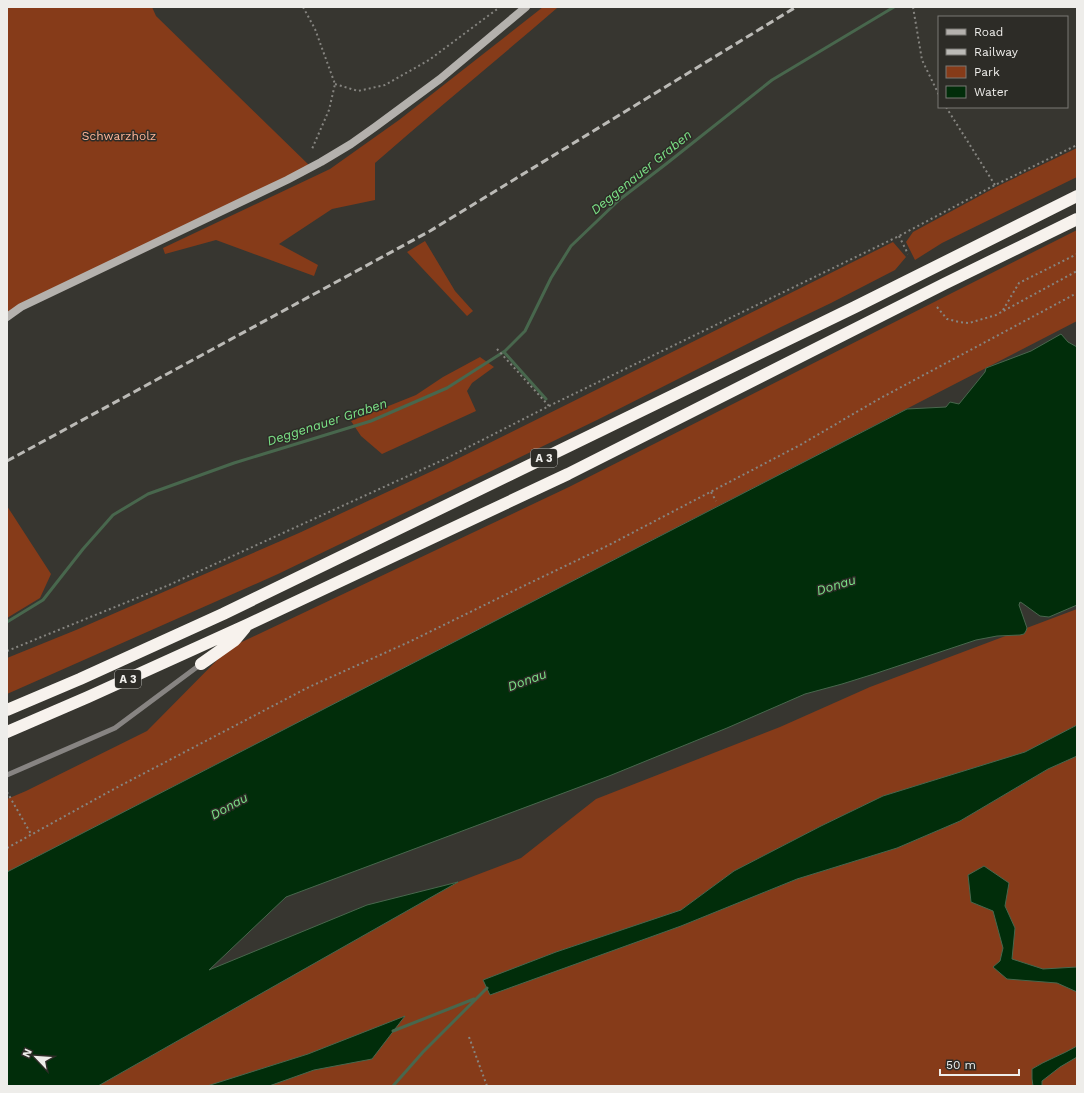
<svg xmlns="http://www.w3.org/2000/svg" width="1084" height="1093" viewBox="0 0 1084 1093" font-family="'Work Sans',sans-serif">
<rect width="100%" height="100%" fill="#373630"/>
<path fill="#863b19" d="M 7,7 L 152,7 L 156,16 L 311,167 L 7,316 Z
M 543,7 L 557,8 C 497,60 435,110 375,163 L 375,200 L 332,209 L 279,244 L 318,265 L 314,276 L 216,240 L 165,254 L 163,248 L 330,169 L 399,120 Z
M 1077,148 L 1077,177 L 942,243 L 915,260 L 906,242 L 913,232 L 998,186 Z
M 1077,230 L 1077,321 L 7,872 L 7,799 L 26,791 L 147,731 L 229,648 L 569,487 L 950,294 Z
M 425,241 L 455,291 L 473,311 L 467,316 L 407,252 Z
M 893,242 L 906,257 L 895,270 L 831,303 L 781,327 L 597,420 L 278,574 L 7,694 L 7,658 L 76,630 L 299,533 L 443,466 Z
M 480,357 L 494,367 L 472,383 L 467,391 L 476,411 L 382,454 L 361,436 L 351,421 L 416,395 L 443,377 Z
M 7,506 L 51,574 L 40,598 L 7,618 Z
M 1077,609 L 1077,725 L 1025,752 L 883,796 L 821,826 L 734,871 L 681,910 L 556,952 L 483,980 L 490,994 L 681,926 L 797,879 L 897,848 L 960,821 L 1048,769 L 1077,756 L 1077,1086 L 98,1086 L 458,882 L 521,858 L 596,799 L 780,727 L 870,687 Z"/>
<path fill="#012d0a" stroke="#48674d" d="M 1061,334 L 1068,342 L 1077,347 L 1077,605 L 1049,617 L 1040,616 L 1022,603 L 1020,602 L 1019,605 L 1027,628 L 1026,631 L 1024,634 L 1020,635 L 997,636 L 976,640 L 874,674 L 842,684 L 805,694 L 727,728 L 609,776 L 286,897 L 209,970 L 367,905 L 458,882 L 98,1086 L 7,1086 L 7,872 L 907,409 L 946,407 L 950,402 L 959,404 L 985,372 L 986,368 L 1031,351 Z
M 1077,725 L 1077,756 L 1048,769 L 960,821 L 897,848 L 797,879 L 681,926 L 490,995 L 483,980 L 556,952 L 681,910 L 734,871 L 821,826 L 883,796 L 1025,752 Z
M 984,866 L 1009,883 L 1005,906 L 1015,928 L 1012,959 L 1043,969 L 1077,967 L 1077,992 L 1057,983 L 1007,979 L 993,967 L 1000,961 L 1003,948 L 993,911 L 971,902 L 968,875 Z
M 405,1016 L 372,1059 L 314,1070 L 269,1086 L 207,1086 L 308,1054 Z
M 1077,1046 L 1077,1057 L 1060,1067 L 1042,1081 L 1042,1086 L 1033,1086 L 1032,1079 L 1032,1069 C 1046,1060 1062,1055 1077,1046 Z"/>
<g fill="none" stroke-linecap="round" stroke-linejoin="round">
<path stroke="#48674d" stroke-width="3" d="M 504,352 L 546,399
M 7,622 L 43,600 L 83,549 L 113,515 L 148,494 L 234,463 L 371,421 L 447,388 L 505,351 L 525,331 L 551,278 L 571,246 L 619,200 L 666,164 L 772,80 L 894,7
M 393,1031 L 474,999
M 393,1086 L 423,1052 L 487,988"/>
<path stroke="#868580" stroke-width="2" stroke-dasharray="2 3" stroke-linecap="butt" d="M 303,7 L 315,29 L 335,84 L 329,110 L 312,149
M 913,7 L 922,60 L 939,95
M 335,84 L 358,91 L 385,85 L 429,60 L 500,7
M 946,107 L 995,185
M 899,236 L 908,254
M 937,307 L 947,319 L 959,322 L 969,323 L 996,315 L 1077,271
M 1003,310 L 1019,283 L 1077,254
M 497,349 L 549,406
M 711,492 L 716,501
M 7,651 L 169,585 L 443,460 L 549,406 L 899,236 L 995,185 L 1077,145
M 7,792 L 31,834
M 7,848 L 114,789 L 309,687 L 409,642 L 511,592 L 609,545 L 802,444 L 877,400 L 1077,293
M 469,1037 L 487,1086"/>
<path stroke="#878482" stroke-width="5" d="M 7,775 L 115,728 L 201,664"/>
<path stroke="#b4b1ad" stroke-width="8" d="M 7,317 L 21,307 L 287,180 L 321,162 L 351,144 L 375,127 L 440,79 L 526,7"/>
<path stroke="#f7f2ed" stroke-width="12" d="M 201,664 L 235,640 L 245,628
M 7,710 L 80,679 L 223,614 L 855,307 L 1077,196
M 7,732 L 88,697 L 249,624 L 568,474 L 944,284 L 1077,219"/>
<path stroke="#bbbab6" stroke-width="3" stroke-dasharray="8 4" stroke-linecap="butt" d="M 7,461 L 430,231 L 796,7"/>
</g>
<g text-anchor="middle" dominant-baseline="central" stroke-width="3" stroke-linejoin="round" paint-order="stroke">
<g fill="#2d2c27" stroke="#b4b3b0" stroke-width="1">
<rect x="531" y="449" width="26" height="18" rx="3"/>
<rect x="115" y="670" width="26" height="18" rx="3"/>
</g>
<g font-size="11" font-weight="bold" fill="#eeedea">
<text x="544" y="458">A 3</text>
<text x="128" y="679">A 3</text>
</g>
<g font-size="12" fill="#feb598" stroke="#2d2c27">
<text x="119" y="136">Schwarzholz</text>
</g>
<g font-size="13" font-style="italic" fill="#7be287" stroke="#2d2c27">
<text transform="translate(641 172) rotate(-39)">Deggenauer Graben</text>
<text transform="translate(327 422) rotate(-18)">Deggenauer Graben</text>
<text transform="translate(836 585) rotate(-17)">Donau</text>
<text transform="translate(527 680) rotate(-20)">Donau</text>
<text transform="translate(229 806) rotate(-29)">Donau</text>
</g>
</g>
<rect width="1084" height="1093" fill="none" stroke="#eeedea" stroke-width="16"/>
<rect x="938" y="16" width="130" height="92" fill="#2d2c27" stroke="#7a7975"/>
<rect x="946" y="29" width="20" height="6" fill="#b4b1ad" stroke="#7a7975"/>
<text x="974" y="36" font-size="12" fill="#eeedea">Road</text>
<rect x="946" y="49" width="20" height="6" fill="#bbbab6" stroke="#7a7975"/>
<text x="974" y="56" font-size="12" fill="#eeedea">Railway</text>
<rect x="946" y="66" width="20" height="12" fill="#863b19" stroke="#7a7975"/>
<text x="974" y="76" font-size="12" fill="#eeedea">Park</text>
<rect x="946" y="86" width="20" height="12" fill="#012d0a" stroke="#7a7975"/>
<text x="974" y="96" font-size="12" fill="#eeedea">Water</text>
<g transform="translate(36 1057) rotate(295)" stroke="#2d2c27" stroke-width="3" paint-order="stroke">
<path d="M0-3L7 15L0 10L-7 15Z" fill="#eeedea"/>
<text y="-6" font-size="11" font-weight="bold" text-anchor="middle" fill="#eeedea">N</text>
</g>
<path d="M940 1069v6h79v-6" fill="none" stroke="#eeedea" stroke-width="2"/>
<text x="946" y="1069" font-size="12" fill="#eeedea" stroke="#2d2c27" stroke-width="3" paint-order="stroke">50 m</text>
</svg>
